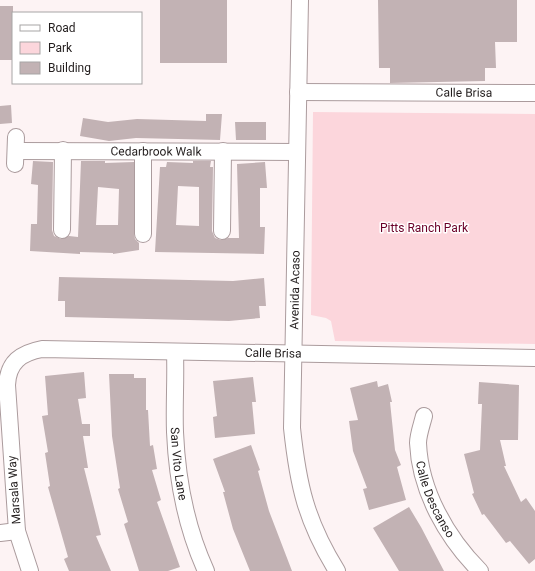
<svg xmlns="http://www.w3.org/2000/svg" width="535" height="571" viewBox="0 0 535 571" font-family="Roboto,sans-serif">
<rect width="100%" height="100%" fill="#fdf3f4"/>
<path fill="#fcd6dc" d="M 313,112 L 535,114 L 535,344 L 335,341 L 331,321 L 326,318 L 311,315 Z"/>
<path fill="#c2b2b4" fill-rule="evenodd" d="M 160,0 L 227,0 L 227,63 L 160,63 Z
M 378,0 L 517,0 L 517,42 L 495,42 L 496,68 L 485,68 L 485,81 L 390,83 L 390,68 L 379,68 Z
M 0,6 L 13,6 L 13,60 L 0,60 Z
M 11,105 L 12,123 L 0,124 L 0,106 Z
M 206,114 L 222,114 L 220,140 L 136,138 L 109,141 L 80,136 L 83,118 L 108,122 L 137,119 L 206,121 Z
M 235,122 L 266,122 L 266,140 L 236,140 Z
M 33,161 L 53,162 L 52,230 L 54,236 L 61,239 L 69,236 L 78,237 L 81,161 L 105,161 L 105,163 L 134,162 L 134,234 L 135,239 L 139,243 L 139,250 L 113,254 L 113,253 L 80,252 L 80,254 L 30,251 L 31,224 L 37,224 L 38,185 L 31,184 ZM 98,187 L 119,189 L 118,225 L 96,225 Z
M 193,161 L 211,161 L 210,167 L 213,167 L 212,231 L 215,238 L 221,240 L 228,238 L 239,238 L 237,164 L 265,162 L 267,188 L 260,188 L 260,227 L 265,227 L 264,254 L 155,252 L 160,167 L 166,167 L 167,162 L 193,163 ZM 178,186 L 199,187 L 199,226 L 176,225 Z
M 59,277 L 233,281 L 264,278 L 266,306 L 259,306 L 260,318 L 229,321 L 65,317 L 65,301 L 58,301 Z
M 84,372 L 86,398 L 78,399 L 82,424 L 90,424 L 90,436 L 83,436 L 88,468 L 84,468 L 101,535 L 96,536 L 111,571 L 69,571 L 64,559 L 68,557 L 48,487 L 50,486 L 45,453 L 48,452 L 42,416 L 48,415 L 45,376 Z
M 109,374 L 134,374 L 134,378 L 146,378 L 146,410 L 148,410 L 150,446 L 153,445 L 157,469 L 152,470 L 161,500 L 157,502 L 180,567 L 168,571 L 139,571 L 124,524 L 128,522 L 118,489 L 120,488 L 112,436 Z
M 253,377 L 256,402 L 252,402 L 255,434 L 215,438 L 213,417 L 217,416 L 213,381 Z
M 377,381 L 378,387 L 388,384 L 392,402 L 390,402 L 395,450 L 401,465 L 397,467 L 406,500 L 369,510 L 363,489 L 367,488 L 353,451 L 349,421 L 358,420 L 350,388 Z
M 479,382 L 519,385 L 518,440 L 500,440 L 506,466 L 504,466 L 521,502 L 526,498 L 535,511 L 535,559 L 529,564 L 510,541 L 506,543 L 484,514 L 482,515 L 472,494 L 474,493 L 464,454 L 480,450 L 482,404 L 478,404 Z
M 251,445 L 260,470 L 258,471 L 269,511 L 292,571 L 250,571 L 233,529 L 223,492 L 225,492 L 213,459 Z
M 409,507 L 421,527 L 444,571 L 399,571 L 373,528 Z"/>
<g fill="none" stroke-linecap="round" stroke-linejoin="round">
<defs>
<g id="minor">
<path d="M 300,0 L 292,428 C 298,485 306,521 337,571"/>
<path id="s1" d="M 298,92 L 535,93"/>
<path id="s2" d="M 16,151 L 296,152"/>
<path d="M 143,151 L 143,234"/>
<path d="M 15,164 L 16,137"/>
<path d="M 62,230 L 63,150"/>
<path d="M 222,231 L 223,151"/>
<path id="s3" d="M 175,352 C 176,379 174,405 175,432 C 177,479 186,527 206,571"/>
<path id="s4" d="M 424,416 C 422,424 418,435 418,443 C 420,491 447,538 480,571"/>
<path d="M 0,533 L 17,531"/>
<path id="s5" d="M 30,571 L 17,531 L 7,385 C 8,362 21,353 42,349 L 535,358"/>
</g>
</defs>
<use href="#minor" stroke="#ab9b9d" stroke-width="18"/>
<use href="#minor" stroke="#fff" stroke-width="16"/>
</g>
<g text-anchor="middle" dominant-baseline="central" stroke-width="3" stroke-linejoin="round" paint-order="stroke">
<g font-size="12" fill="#231e1e" stroke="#fff">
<text stroke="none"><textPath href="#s1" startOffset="166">Calle Brisa</textPath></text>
<text stroke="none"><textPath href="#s2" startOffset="140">Cedarbrook Walk</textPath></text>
<text transform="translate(295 290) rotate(-89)">Avenida Acaso</text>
<text stroke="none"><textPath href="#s5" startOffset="475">Calle Brisa</textPath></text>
<text stroke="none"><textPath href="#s3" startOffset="112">San Vito Lane</textPath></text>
<text transform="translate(14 490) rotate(-94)">Marsala Way</text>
<text stroke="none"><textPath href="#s4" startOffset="87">Calle Descanso</textPath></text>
</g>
<g font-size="12" fill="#6a0028" stroke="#fff">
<text x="424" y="228">Pitts Ranch Park</text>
</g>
</g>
<rect x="12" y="12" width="130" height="72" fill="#ffffff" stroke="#a7a5a5"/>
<rect x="20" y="25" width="20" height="6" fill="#ffffff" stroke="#a7a5a5"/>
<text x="48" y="32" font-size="12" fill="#231e1e">Road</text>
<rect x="20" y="42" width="20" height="12" fill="#fcd6dc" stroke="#a7a5a5"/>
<text x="48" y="52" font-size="12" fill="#231e1e">Park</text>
<rect x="20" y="62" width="20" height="12" fill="#c2b2b4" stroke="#a7a5a5"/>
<text x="48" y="72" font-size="12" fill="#231e1e">Building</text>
</svg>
